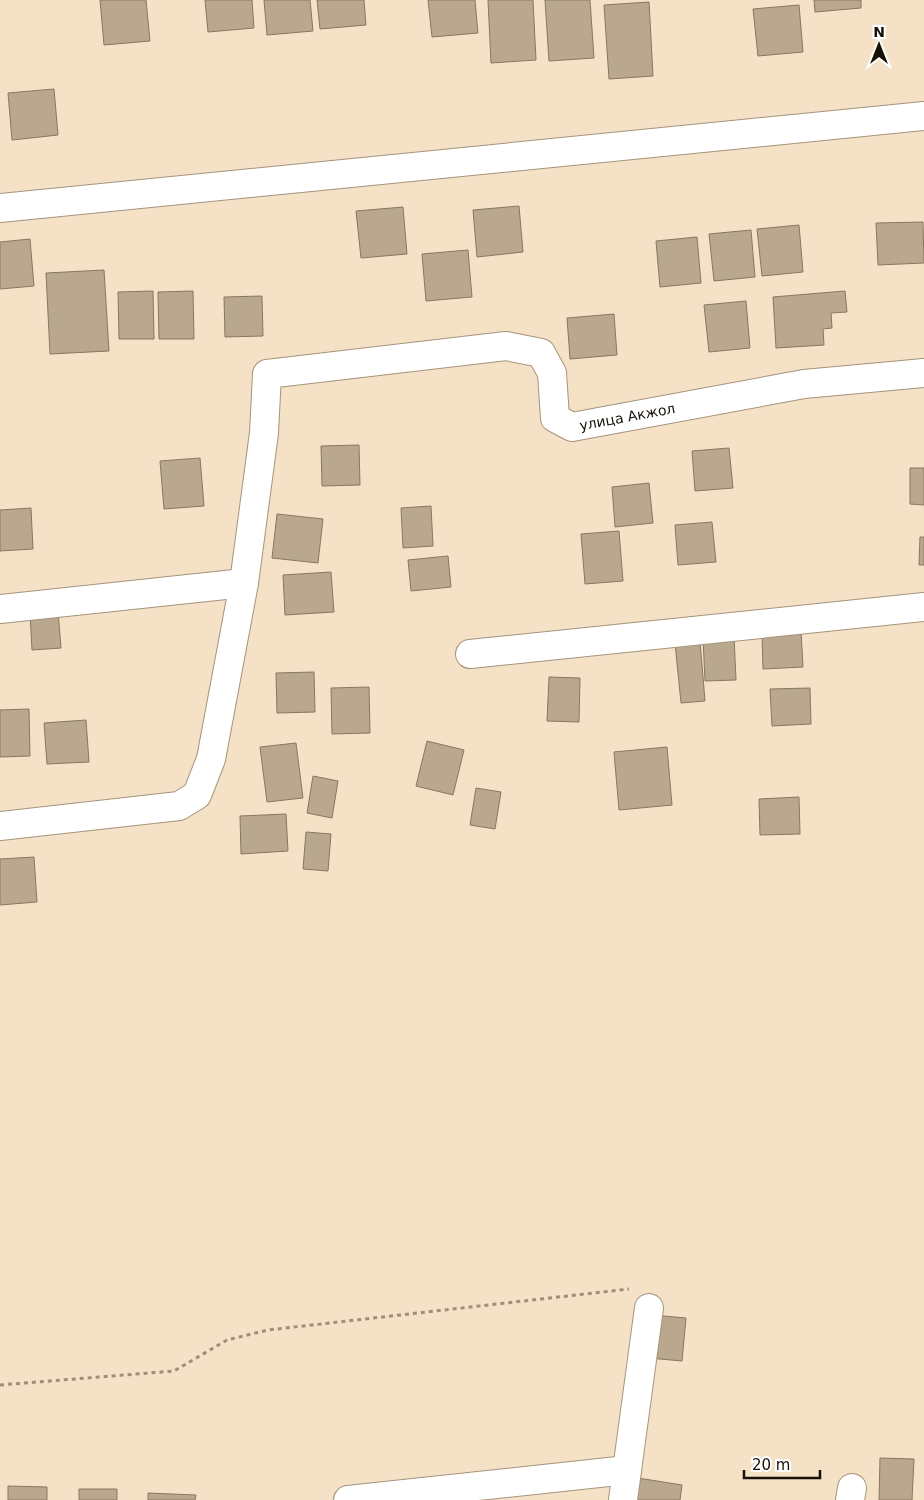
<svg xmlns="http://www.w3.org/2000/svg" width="924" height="1500" viewBox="0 0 924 1500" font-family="'DejaVu Sans',sans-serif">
<rect width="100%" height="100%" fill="#f4e1c6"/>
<path fill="#baa88e" stroke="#88775f" d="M 100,0 L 146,0 L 150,41 L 104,45 Z
M 205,0 L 252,0 L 254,28 L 208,32 Z
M 264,0 L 310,0 L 313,31 L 267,35 Z
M 317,0 L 364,0 L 366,25 L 320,29 Z
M 428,0 L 475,0 L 478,33 L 432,37 Z
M 488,0 L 533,0 L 536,60 L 491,63 Z
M 545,0 L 590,0 L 594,58 L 549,61 Z
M 814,0 L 861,0 L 861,8 L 815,12 Z
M 649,2 L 653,76 L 609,79 L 604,5 Z
M 799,5 L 803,52 L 758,56 L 753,9 Z
M 54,89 L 58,135 L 12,140 L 8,93 Z
M 519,206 L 523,252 L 477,257 L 473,210 Z
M 403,207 L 407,254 L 361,258 L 356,211 Z
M 923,222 L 924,263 L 878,265 L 876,223 Z
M 799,225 L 803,272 L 762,276 L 757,229 Z
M 751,230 L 755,277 L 714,281 L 709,234 Z
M 697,237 L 701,283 L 660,287 L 656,241 Z
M 30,239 L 34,286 L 0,289 L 0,242 Z
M 468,250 L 472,297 L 426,301 L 422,254 Z
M 104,270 L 109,351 L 50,354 L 46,273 Z
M 153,291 L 154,339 L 119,339 L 118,292 Z
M 193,291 L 194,339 L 159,339 L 158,292 Z
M 845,291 L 847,312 L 831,313 L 832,328 L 823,329 L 824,345 L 776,348 L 773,297 Z
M 262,296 L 263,336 L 225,337 L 224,297 Z
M 746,301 L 750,348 L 709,352 L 704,305 Z
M 614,314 L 617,355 L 570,359 L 567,318 Z
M 359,445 L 360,485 L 322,486 L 321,446 Z
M 729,448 L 733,488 L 695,491 L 692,451 Z
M 200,458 L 204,506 L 164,509 L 160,461 Z
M 910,468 L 924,468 L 924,505 L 910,504 Z
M 649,483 L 653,523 L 615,527 L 612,487 Z
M 431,506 L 433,546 L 403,548 L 401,508 Z
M 31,508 L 33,549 L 0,551 L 0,510 Z
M 277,514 L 323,519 L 318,563 L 272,558 Z
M 712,522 L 716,562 L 678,565 L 675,525 Z
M 619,531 L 623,581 L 585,584 L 581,534 Z
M 920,537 L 924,537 L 924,565 L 919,565 Z
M 448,556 L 451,587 L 411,591 L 408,560 Z
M 331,572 L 334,612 L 285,615 L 283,575 Z
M 58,611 L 61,648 L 32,650 L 30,613 Z
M 801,631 L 803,667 L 763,669 L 762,633 Z
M 734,636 L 736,680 L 705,681 L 703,638 Z
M 700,641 L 705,701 L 681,703 L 675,643 Z
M 314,672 L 315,712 L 277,713 L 276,673 Z
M 549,677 L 580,678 L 579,722 L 547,721 Z
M 369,687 L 370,733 L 332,734 L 331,688 Z
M 810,688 L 811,724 L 772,726 L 770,689 Z
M 29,709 L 30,756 L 0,757 L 0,710 Z
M 86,720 L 89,762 L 47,764 L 44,723 Z
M 427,741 L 464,750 L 453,795 L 416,786 Z
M 296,743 L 303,798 L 267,802 L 260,747 Z
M 667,747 L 672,805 L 619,810 L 614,752 Z
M 313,776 L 338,781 L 332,818 L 307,813 Z
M 476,788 L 501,792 L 495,829 L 470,825 Z
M 799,797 L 800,834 L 760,835 L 759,799 Z
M 286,814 L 288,851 L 241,854 L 240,816 Z
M 306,832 L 331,834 L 328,871 L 303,869 Z
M 34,857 L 37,902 L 0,905 L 0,859 Z
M 652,1315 L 686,1318 L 682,1361 L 649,1358 Z
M 880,1458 L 914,1459 L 912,1500 L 879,1500 Z
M 638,1478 L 682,1485 L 680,1500 L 635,1500 Z
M 8,1486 L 47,1487 L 47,1500 L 8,1500 Z
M 79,1489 L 117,1489 L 117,1500 L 79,1500 Z
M 148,1493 L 196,1495 L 195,1500 L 148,1500 Z"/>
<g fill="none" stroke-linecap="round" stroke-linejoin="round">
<defs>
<g id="minor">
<path d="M 0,208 L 924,116"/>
<path d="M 0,609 L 244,583"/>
<path d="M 470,654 L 924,607"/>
<path id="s1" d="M 0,826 L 179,806 L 197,795 L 211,759 L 244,583 L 264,433 L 267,374 L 506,346 L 541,353 L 552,373 L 555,418 L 572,427 L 804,384 L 924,373"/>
<path d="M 348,1500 L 627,1470"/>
<path d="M 623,1500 L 649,1308"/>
<path d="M 850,1500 L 852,1488"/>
</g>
</defs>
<use href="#minor" stroke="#a5947b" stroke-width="30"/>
<path stroke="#9d8f7b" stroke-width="3" stroke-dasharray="4 4" stroke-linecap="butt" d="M 0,1385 L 174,1371 L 227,1340 L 268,1330 L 629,1289"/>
<use href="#minor" stroke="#fff" stroke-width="28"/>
</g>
<g text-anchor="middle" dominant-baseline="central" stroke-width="4.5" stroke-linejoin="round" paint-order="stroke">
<g font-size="14" fill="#161007" stroke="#fff">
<text stroke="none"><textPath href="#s1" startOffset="1049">улица Акжол</textPath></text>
</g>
</g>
<g transform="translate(879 45)" stroke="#ffffff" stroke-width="4" paint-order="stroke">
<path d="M0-4L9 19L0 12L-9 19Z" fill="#161007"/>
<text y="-8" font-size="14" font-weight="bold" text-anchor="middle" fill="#161007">N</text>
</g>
<path d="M744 1470v8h76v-8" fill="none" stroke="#161007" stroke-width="2.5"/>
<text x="752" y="1470" font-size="15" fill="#161007" stroke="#ffffff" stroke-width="4" paint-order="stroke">20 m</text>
</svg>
